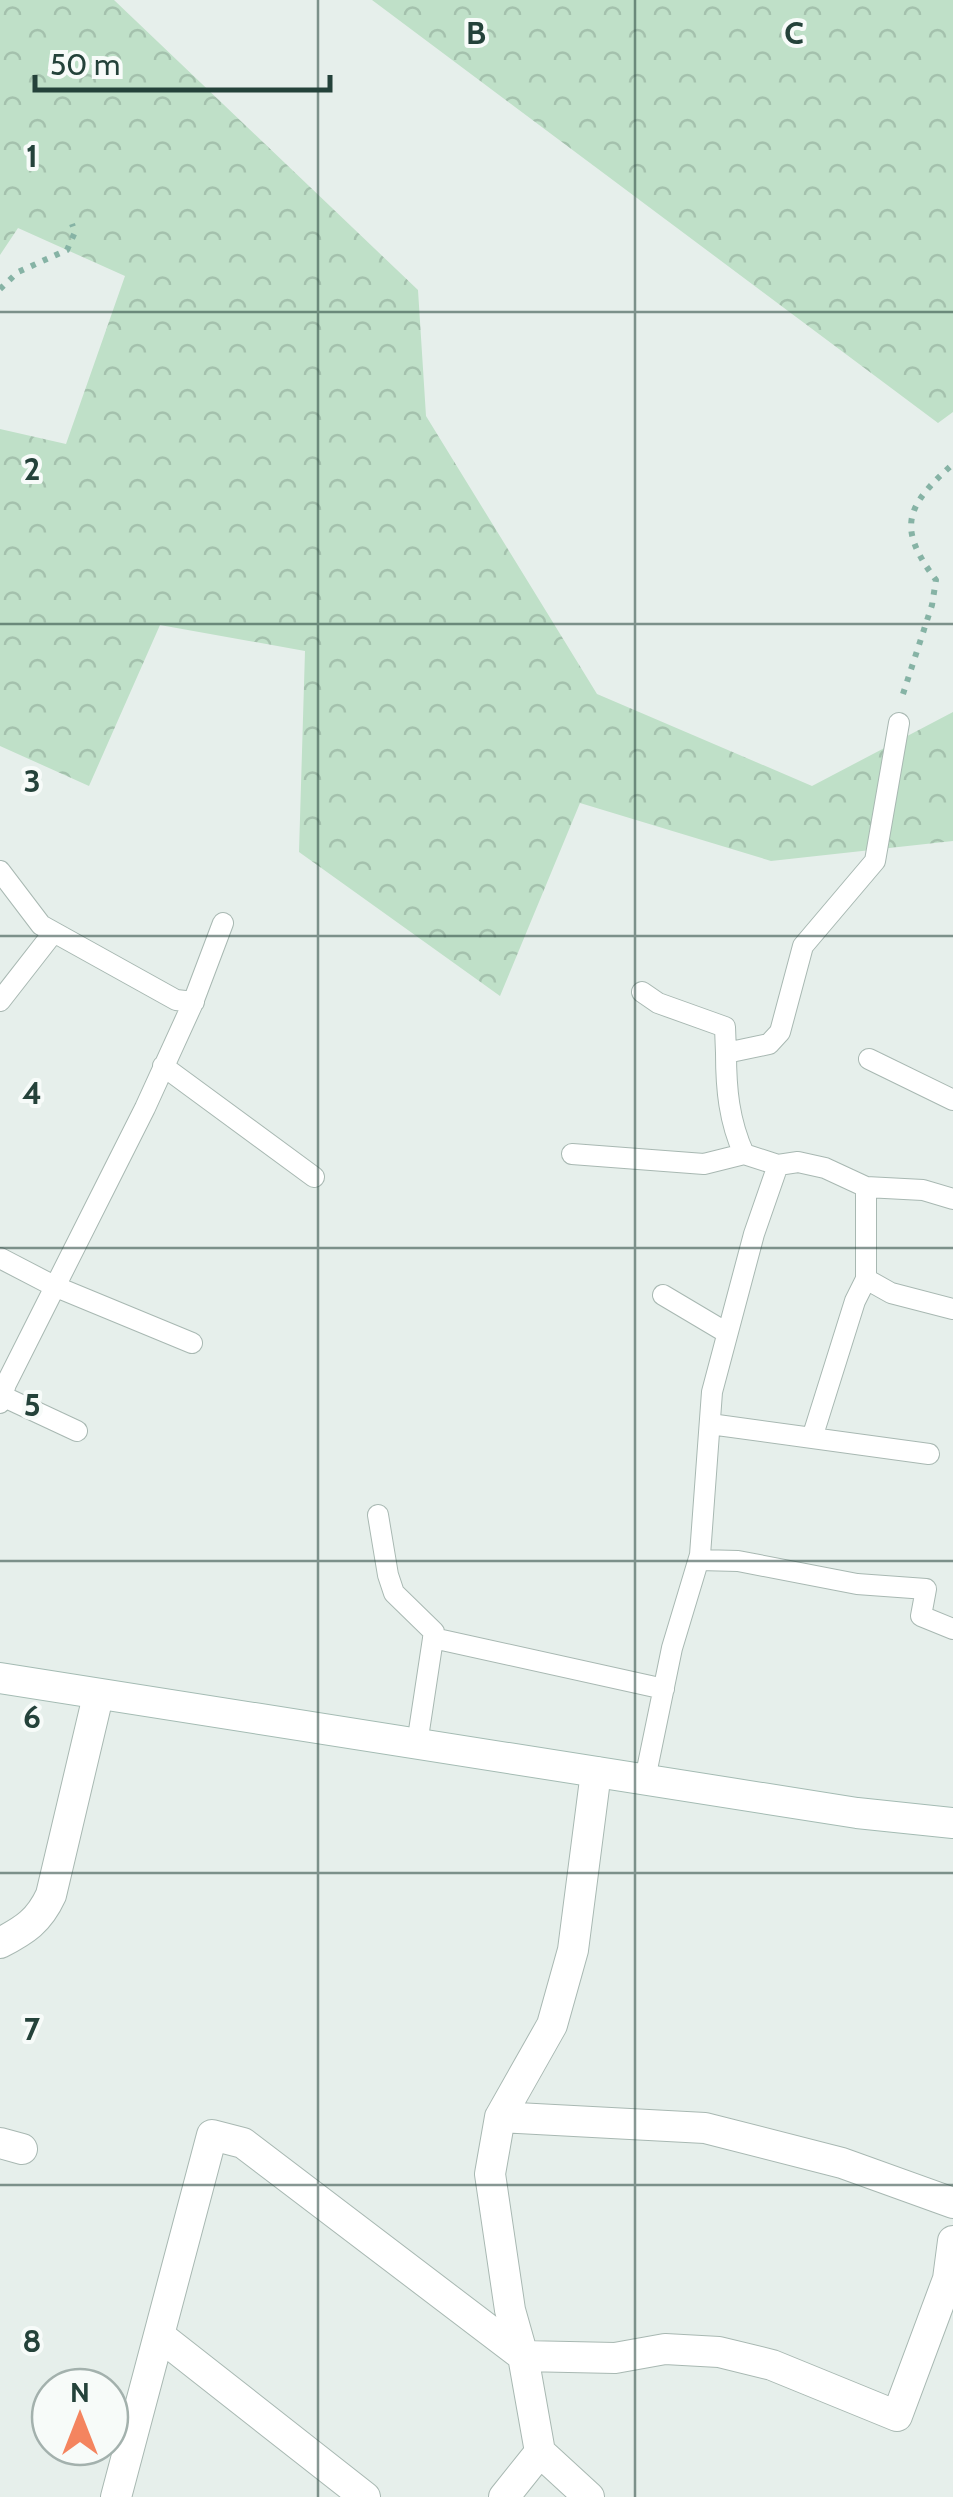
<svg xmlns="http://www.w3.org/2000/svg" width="953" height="2497" viewBox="0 0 953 2497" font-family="Cabin,sans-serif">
<defs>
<pattern id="forest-crowns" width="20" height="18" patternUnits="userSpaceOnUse" patternTransform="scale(2.5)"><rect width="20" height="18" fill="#bfe0c8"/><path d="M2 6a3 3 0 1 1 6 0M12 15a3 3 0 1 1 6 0" fill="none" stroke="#a4c1ad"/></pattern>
</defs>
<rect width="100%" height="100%" fill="#e6efeb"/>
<path fill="url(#forest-crowns)" d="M 0,0 L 114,0 L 418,290 L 426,416 L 597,694 L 812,786 L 953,712 L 953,841 L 771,861 L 580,803 L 500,996 L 299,852 L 305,651 L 160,625 L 89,786 L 0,746 L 0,429 L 66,444 L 125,276 L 18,228 L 0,255 Z
M 372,0 L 953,0 L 953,412 L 938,423 Z"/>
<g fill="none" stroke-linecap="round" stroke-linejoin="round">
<defs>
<path id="lane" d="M 0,871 L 41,925 L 176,1000 L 194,1002
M 642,992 L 658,1003 L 725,1027 L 726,1053
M 0,1001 L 53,933
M 869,1059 L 953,1100
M 163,1066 L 314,1177
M 572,1154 L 704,1164 L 744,1154
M 778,1165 L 798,1162 L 825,1168 L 866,1187 L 923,1190 L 953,1199
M 0,1258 L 54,1286 L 192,1343
M 866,1279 L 891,1293 L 953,1309
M 663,1295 L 727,1333
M 2,1396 L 77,1431
M 0,1403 L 6,1384 L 145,1108 L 192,1005 L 223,923
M 710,1424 L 929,1454
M 812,1438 L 855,1301 L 866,1279 L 866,1187
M 378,1515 L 388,1575 L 394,1593 L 434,1632 L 417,1744
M 699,1560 L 738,1561 L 857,1584 L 926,1589 L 921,1616 L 953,1629
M 433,1638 L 664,1689
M 645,1779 L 672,1648 L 700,1555 L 712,1392 L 754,1234 L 778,1165 L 744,1154 C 729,1121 726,1089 726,1053 L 769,1044 L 780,1032 L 803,946 L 875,861 L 899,723"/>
<path id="street" d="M 0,1943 C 25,1930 39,1921 51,1895 L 98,1696
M 500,2117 L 705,2128 L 842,2163 L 953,2203
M 0,2143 L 22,2149
M 160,2336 L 365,2497
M 540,2452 L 589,2497
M 116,2497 L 212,2135 L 243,2143 L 523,2356 L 615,2358 L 665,2349 L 719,2352 L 772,2365 L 897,2416 L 948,2279 L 953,2241
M 504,2497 L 540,2452 L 523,2356 L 510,2310 L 490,2174 L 500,2117 L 552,2025 L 573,1950 L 596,1772"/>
<path id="secondary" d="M 0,1678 L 857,1813 L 953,1823"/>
</defs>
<use href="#lane" stroke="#a8b8b2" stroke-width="22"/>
<use href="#street" stroke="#a8b8b2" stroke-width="32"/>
<use href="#secondary" stroke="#a4bbb3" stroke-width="32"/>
<path stroke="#86b3a5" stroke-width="6" stroke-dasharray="5 8" stroke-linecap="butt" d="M 0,289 L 18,272 L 67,250 L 75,232 L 72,224
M 903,694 L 932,605 L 936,580 C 896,527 906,506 953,464"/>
<use href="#lane" stroke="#fff" stroke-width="20"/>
<use href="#street" stroke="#fff" stroke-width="30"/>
<use href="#secondary" stroke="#fff" stroke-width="30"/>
</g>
<path fill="none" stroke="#24423a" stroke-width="2.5" stroke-opacity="0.55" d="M 318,0 L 318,2497M 635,0 L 635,2497M 0,312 L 953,312M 0,624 L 953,624M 0,936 L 953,936M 0,1248 L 953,1248M 0,1561 L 953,1561M 0,1873 L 953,1873M 0,2185 L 953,2185"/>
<g font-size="32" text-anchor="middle" font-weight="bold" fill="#24423a" stroke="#f7fbf9" stroke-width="8" stroke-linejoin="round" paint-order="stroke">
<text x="476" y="44">B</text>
<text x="794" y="44">C</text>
<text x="32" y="167">1</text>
<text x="32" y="480">2</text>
<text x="32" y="792">3</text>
<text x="32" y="1104">4</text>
<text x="32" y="1416">5</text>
<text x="32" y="1728">6</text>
<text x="32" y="2040">7</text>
<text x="32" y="2352">8</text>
</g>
<g transform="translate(80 2417)"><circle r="48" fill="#f7fbf9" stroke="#a3b1ad" stroke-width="2.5"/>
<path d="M0-8L18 38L0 25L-18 38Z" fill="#f4845f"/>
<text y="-15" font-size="28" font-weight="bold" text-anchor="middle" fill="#24423a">N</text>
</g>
<path d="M35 75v15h295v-15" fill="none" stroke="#24423a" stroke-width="5"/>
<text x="50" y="75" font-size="30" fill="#24423a" stroke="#f7fbf9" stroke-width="8" paint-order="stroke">50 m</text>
</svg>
